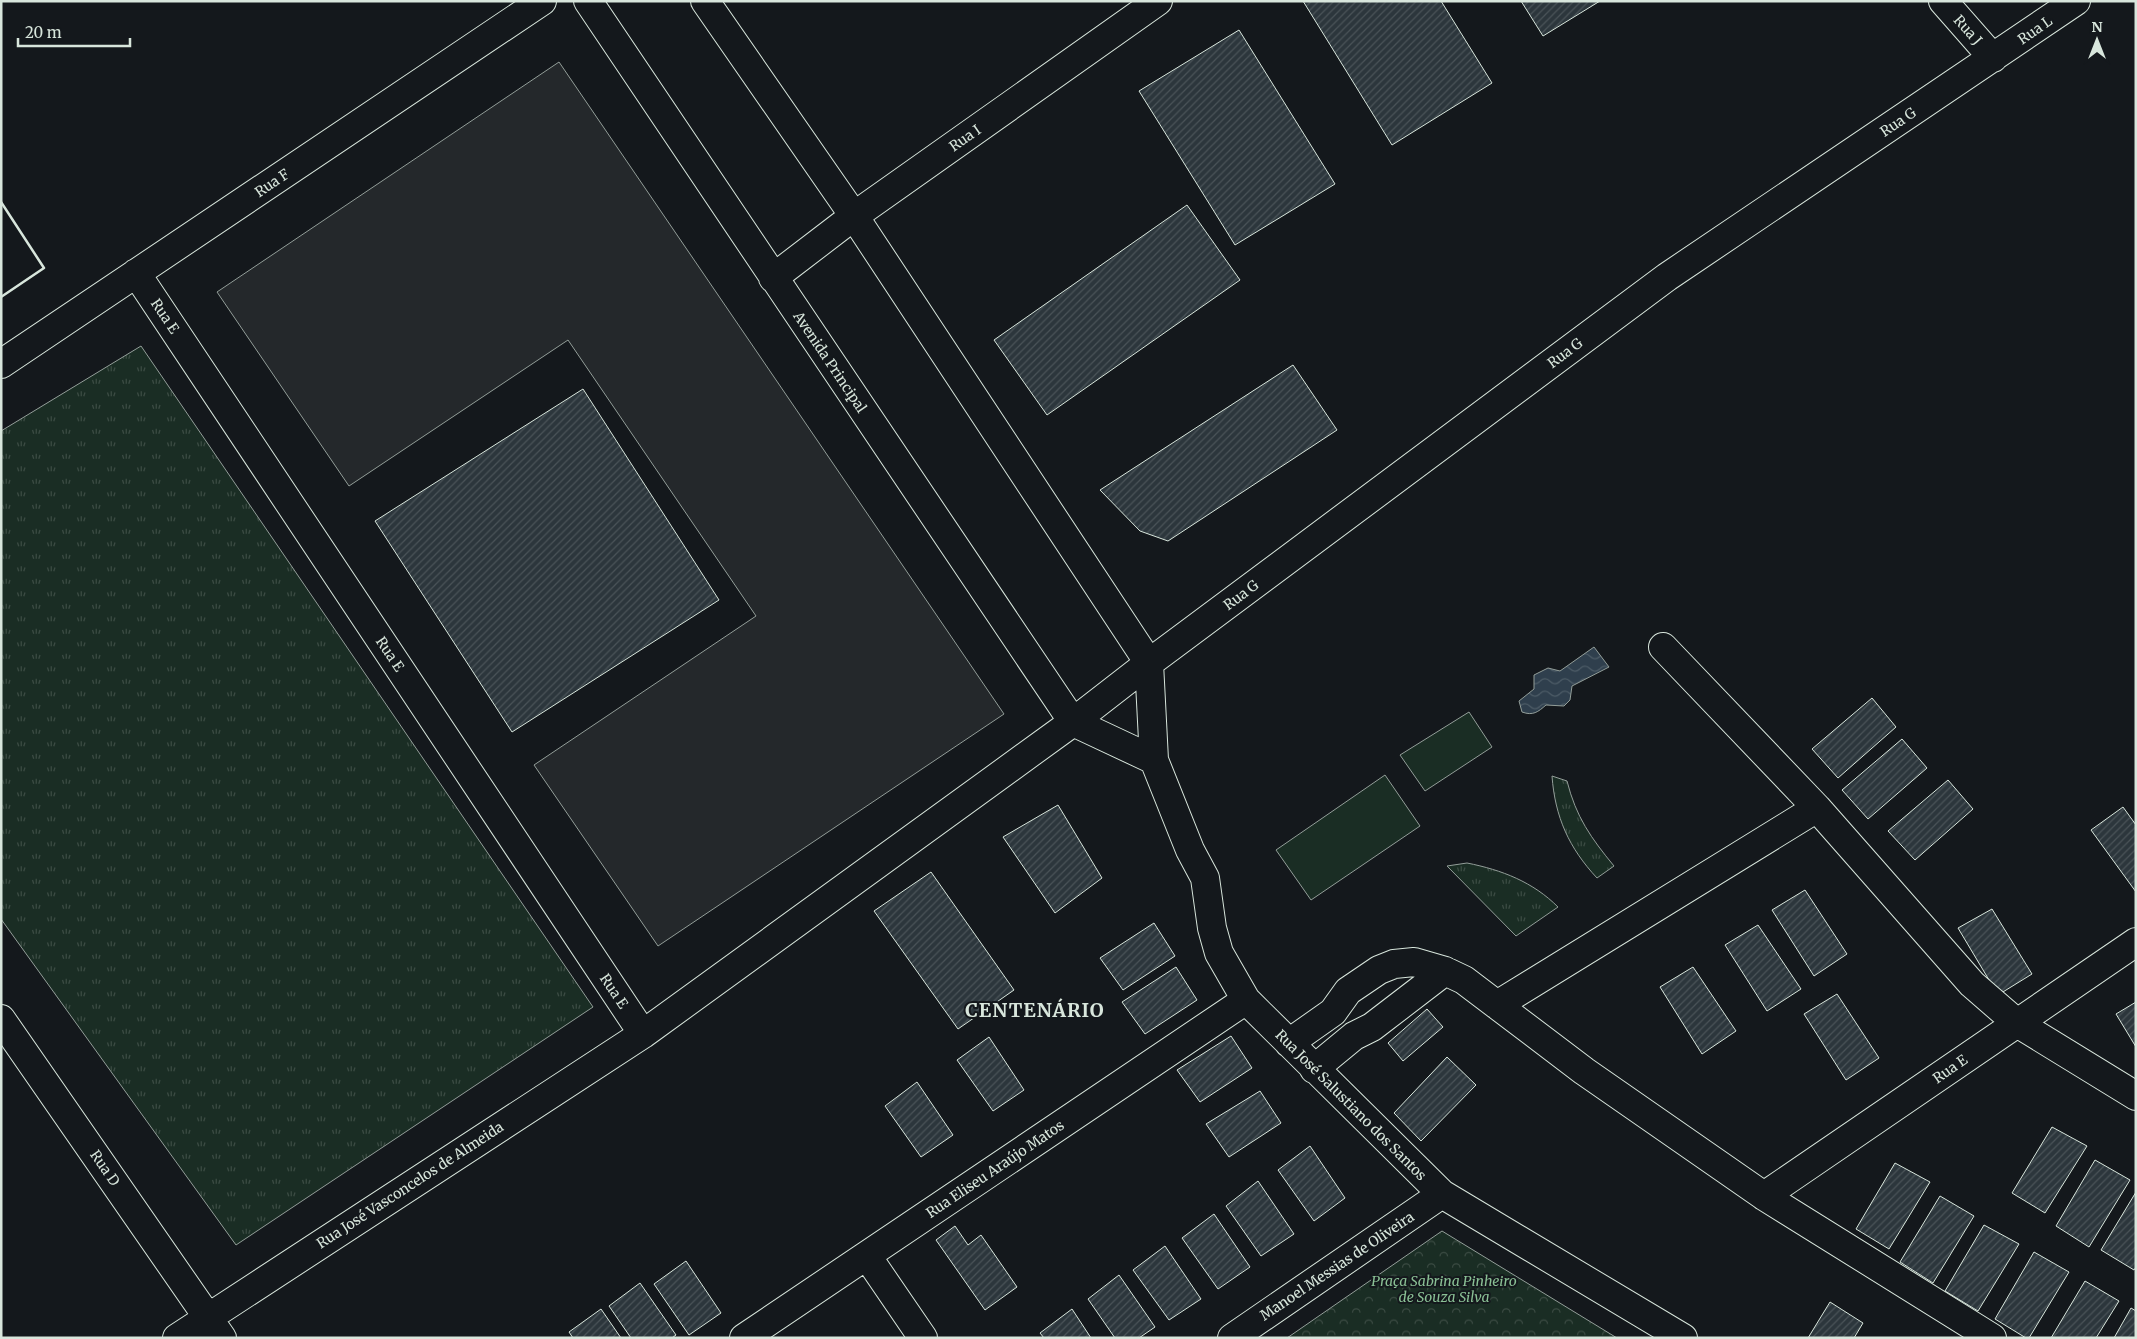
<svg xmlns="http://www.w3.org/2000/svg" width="2137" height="1339" viewBox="0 0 2137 1339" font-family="Merriweather,serif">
<defs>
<pattern id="grass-tufts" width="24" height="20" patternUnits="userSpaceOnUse" patternTransform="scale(1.25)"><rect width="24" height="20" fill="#1a2d24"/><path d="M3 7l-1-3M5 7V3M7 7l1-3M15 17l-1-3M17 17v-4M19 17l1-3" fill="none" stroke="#3b4b43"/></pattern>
<pattern id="park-crowns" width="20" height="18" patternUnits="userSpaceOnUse" patternTransform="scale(1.25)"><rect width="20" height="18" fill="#1a2d24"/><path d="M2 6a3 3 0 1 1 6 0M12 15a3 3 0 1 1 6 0" fill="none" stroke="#3b4b43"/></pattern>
<pattern id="water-waves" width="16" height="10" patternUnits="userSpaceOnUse" patternTransform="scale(1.25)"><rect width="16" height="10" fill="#2f3f4d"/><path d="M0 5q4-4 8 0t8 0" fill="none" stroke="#4c5b66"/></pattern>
<pattern id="building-hatch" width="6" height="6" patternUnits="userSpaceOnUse" patternTransform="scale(1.25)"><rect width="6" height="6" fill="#2c363c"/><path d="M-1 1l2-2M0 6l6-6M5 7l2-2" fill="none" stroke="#4a5358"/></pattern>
</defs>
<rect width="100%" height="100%" fill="#14181c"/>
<path fill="url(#grass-tufts)" stroke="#939e99" d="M 141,346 L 593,1007 L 236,1245 L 1,919 L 1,431 Z
M 1552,776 L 1567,781 C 1576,817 1591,838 1614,866 L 1597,878 C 1569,848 1555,817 1552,776 Z
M 1467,863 C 1502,870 1533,882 1558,907 L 1516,936 L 1447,866 Z"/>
<path fill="url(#park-crowns)" stroke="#939e99" d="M 1442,1231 L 1617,1338 L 1287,1338 Z"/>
<path fill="#1a2d24" stroke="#939e99" d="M 1469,712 L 1492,747 L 1425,791 L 1400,755 Z
M 1385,775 L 1420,826 L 1311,900 L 1276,850 Z"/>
<path fill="#24282b" stroke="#939e99" d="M 559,62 L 1004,714 L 658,946 L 534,765 L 756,616 L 568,340 L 349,486 L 217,292 Z"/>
<path fill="url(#water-waves)" stroke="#939e99" d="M 1594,647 L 1609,667 L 1572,686 L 1570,700 L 1564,706 L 1546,705 C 1538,712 1533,716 1522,712 L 1519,701 L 1534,689 L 1534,675 L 1548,668 L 1560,671 Z"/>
<path fill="url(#building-hatch)" stroke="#d8e6dc" d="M 1303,1 L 1441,1 L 1492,83 L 1392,145 Z
M 1521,1 L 1600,1 L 1543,36 Z
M 1239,30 L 1335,184 L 1235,245 L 1139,91 Z
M 1187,205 L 1240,280 L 1047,415 L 994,340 Z
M 1293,365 L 1337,430 L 1168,541 L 1140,531 L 1100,490 Z
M 583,389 L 719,600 L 512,732 L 375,521 Z
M 1872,698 L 1896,727 L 1838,778 L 1812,749 Z
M 1902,739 L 1927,768 L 1868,819 L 1842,790 Z
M 1948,780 L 1973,809 L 1915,860 L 1888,831 Z
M 1058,805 L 1102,878 L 1055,913 L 1003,837 Z
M 2123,807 L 2136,825 L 2136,892 L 2091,830 Z
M 931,872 L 1014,990 L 958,1029 L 874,911 Z
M 1805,890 L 1847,954 L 1814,976 L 1772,910 Z
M 1992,909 L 2032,974 L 1998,995 L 1958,928 Z
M 1154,923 L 1175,956 L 1123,990 L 1100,958 Z
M 1758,925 L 1801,989 L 1767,1011 L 1725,945 Z
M 1176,967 L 1197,1000 L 1145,1034 L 1122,1002 Z
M 1693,967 L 1736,1031 L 1702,1054 L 1660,987 Z
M 1837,994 L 1879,1058 L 1846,1080 L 1804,1014 Z
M 2136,1002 L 2136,1047 L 2116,1014 Z
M 1427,1009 L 1443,1027 L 1403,1061 L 1388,1043 Z
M 1231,1036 L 1252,1068 L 1200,1102 L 1177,1070 Z
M 989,1037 L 1024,1090 L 993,1111 L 957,1060 Z
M 1447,1057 L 1476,1085 L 1421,1141 L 1394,1113 Z
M 917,1082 L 953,1135 L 921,1157 L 885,1106 Z
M 1260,1091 L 1281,1123 L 1229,1157 L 1206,1124 Z
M 2052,1127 L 2087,1146 L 2045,1213 L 2012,1193 Z
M 1310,1146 L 1345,1198 L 1314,1221 L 1278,1170 Z
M 2095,1160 L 2130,1180 L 2089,1247 L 2056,1226 Z
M 1895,1163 L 1930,1182 L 1889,1249 L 1856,1229 Z
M 1258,1181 L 1294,1234 L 1261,1256 L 1226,1206 Z
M 2136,1192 L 2136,1267 L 2134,1270 L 2101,1250 Z
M 1940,1196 L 1974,1216 L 1933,1283 L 1900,1262 Z
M 1214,1214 L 1250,1267 L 1218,1289 L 1182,1238 Z
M 1984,1225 L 2019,1244 L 1978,1311 L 1945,1291 Z
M 955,1226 L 968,1245 L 981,1235 L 1017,1287 L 985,1310 L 936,1240 Z
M 1165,1246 L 1201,1299 L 1169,1320 L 1133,1270 Z
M 2034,1252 L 2069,1272 L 2029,1338 L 2026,1338 L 1995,1319 Z
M 686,1261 L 721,1313 L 689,1335 L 654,1284 Z
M 1119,1275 L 1155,1327 L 1139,1338 L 1115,1338 L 1088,1299 Z
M 2085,1281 L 2119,1301 L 2096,1338 L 2051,1338 Z
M 640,1283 L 676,1335 L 672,1338 L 631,1338 L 609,1306 Z
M 1830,1302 L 1863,1323 L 1854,1338 L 1808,1338 Z
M 2131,1308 L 2136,1311 L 2136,1338 L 2114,1338 Z
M 601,1309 L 621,1338 L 573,1338 L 569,1332 Z
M 1072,1309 L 1091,1338 L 1044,1338 L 1040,1333 Z"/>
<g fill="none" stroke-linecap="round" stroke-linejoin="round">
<defs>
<path id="minor" d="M 588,1 L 1073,722 L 1154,760
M 705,1 L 854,216 L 1149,663
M 1943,1 L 1993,58
M 136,273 L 643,1034
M 773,278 L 854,216 L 1158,1
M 1,364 L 542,1
M 1663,647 L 1817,808 L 1972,984 L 2017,1023 L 2136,1096
M 1149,663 L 1154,760 L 1190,850 L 1205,878 L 1212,928 L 1219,953 L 1246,1000 L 1442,1194 L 1683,1338
M 1497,1005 L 1817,808
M 1,1019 L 222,1338
M 1289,1043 L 1333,1012 L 1348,991 L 1379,970 L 1394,964 L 1414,962 L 1445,971 L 1464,980 L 1584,1071 L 1764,1196 L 1992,1338
M 1314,1069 L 1354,1036 L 1372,1027 L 1445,971
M 1764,1196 L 2136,942
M 867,1256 L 923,1338
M 177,1338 L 643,1034 L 1073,722 L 1149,663 L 1667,277 L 2076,1
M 744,1338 L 1246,1000
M 1232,1338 L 1442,1194"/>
</defs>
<use href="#minor" stroke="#d8e6dc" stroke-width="30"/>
<use href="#minor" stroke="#14181c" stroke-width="28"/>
<path stroke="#d8e6dc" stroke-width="2.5" d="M 1,202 L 44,268 L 1,297"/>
</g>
<g text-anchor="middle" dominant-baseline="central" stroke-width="4" stroke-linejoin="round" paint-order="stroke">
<g font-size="14" fill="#d8e6dc" stroke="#14181c">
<text transform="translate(1968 30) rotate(48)">Rua J</text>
<text transform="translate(2035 30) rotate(-35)">Rua L</text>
<text transform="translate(1898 122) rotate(-34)">Rua G</text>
<text transform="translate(965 138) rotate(-35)">Rua I</text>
<text transform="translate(272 183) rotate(-34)">Rua F</text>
<text transform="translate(165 316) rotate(56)">Rua E</text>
<text transform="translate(1565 353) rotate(-37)">Rua G</text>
<text transform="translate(830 362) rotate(56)">Avenida Principal</text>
<text transform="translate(1241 595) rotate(-37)">Rua G</text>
<text transform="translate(390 654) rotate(56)">Rua E</text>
<text transform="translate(614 991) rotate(56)">Rua E</text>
<text transform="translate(1950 1069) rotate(-35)">Rua E</text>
<text transform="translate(1351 1105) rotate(45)">Rua José Salustiano dos Santos</text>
<text transform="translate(105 1168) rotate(55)">Rua D</text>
<text transform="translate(995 1169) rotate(-34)">Rua Eliseu Araújo Matos</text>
<text transform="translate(410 1185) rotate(-33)">Rua José Vasconcelos de Almeida</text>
<text transform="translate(1337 1266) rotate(-34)">Manoel Messias de Oliveira</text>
</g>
<g font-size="14" font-style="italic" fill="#8ac095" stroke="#14181c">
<text x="1444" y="1281">Praça Sabrina Pinheiro<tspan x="1444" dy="16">de Souza Silva</tspan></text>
</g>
<g font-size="19" font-weight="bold" letter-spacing="1" fill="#d8e6dc" stroke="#14181c">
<text x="1035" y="1010">CENTENÁRIO</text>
</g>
</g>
<rect width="2137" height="1339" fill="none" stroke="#d8e6dc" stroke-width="5"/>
<g transform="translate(2097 40)" stroke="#14181c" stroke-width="4" paint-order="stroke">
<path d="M0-4L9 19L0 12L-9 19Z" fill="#d8e6dc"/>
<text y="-8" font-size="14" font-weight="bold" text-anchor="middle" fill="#d8e6dc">N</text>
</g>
<path d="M18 38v8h112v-8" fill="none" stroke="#d8e6dc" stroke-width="2.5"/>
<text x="25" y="38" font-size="15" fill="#d8e6dc" stroke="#14181c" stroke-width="4" paint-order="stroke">20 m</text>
</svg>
